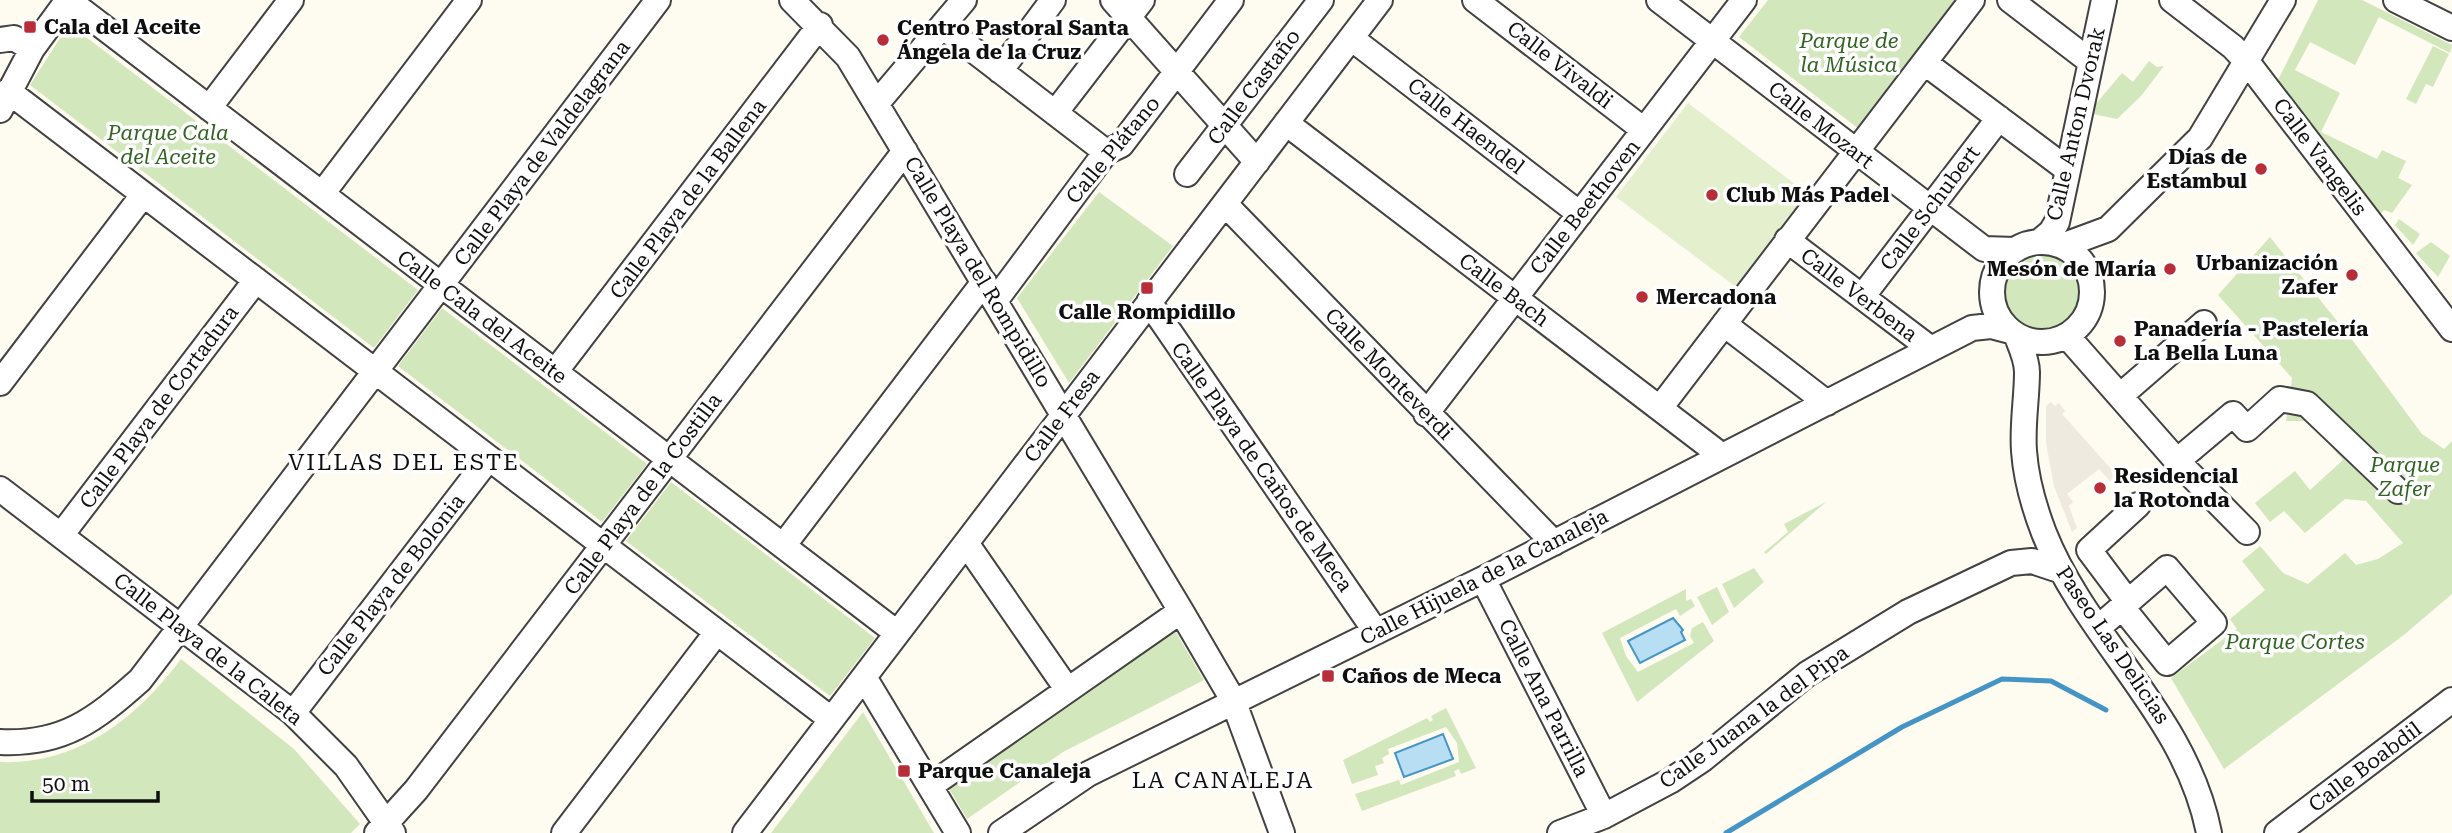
<svg xmlns="http://www.w3.org/2000/svg" width="2452" height="833" viewBox="0 0 2452 833" font-family="'Roboto Serif',serif">
<rect width="100%" height="100%" fill="#fefbf1"/>
<path fill="#d3e7bc" d="M 1768,0 L 1957,0 L 1859,129 L 1739,37 Z
M 2318,0 L 2362,0 L 2452,45 L 2450,53 L 2379,17 L 2355,65 L 2310,42 L 2295,70 L 2340,93 L 2321,132 L 2377,159 L 2382,150 L 2406,161 L 2398,178 L 2412,185 L 2392,213 L 2384,210 L 2379,216 L 2277,82 Z
M 69,24 L 418,290 L 374,348 L 30,85 Z
M 2433,46 L 2449,54 L 2433,87 L 2426,84 L 2416,104 L 2406,99 Z
M 2149,61 L 2157,67 L 2164,66 L 2141,96 L 2117,119 L 2093,114 L 2094,106 L 2122,73 L 2133,82 Z
M 1099,192 L 1173,246 L 1069,383 L 1017,298 Z
M 2399,219 L 2420,234 L 2413,245 L 2395,225 Z
M 2270,237 L 2356,345 L 2422,434 L 2444,449 L 2452,441 L 2452,594 L 2405,634 L 2224,769 L 2171,678 L 2237,629 L 2230,619 L 2265,590 L 2242,561 L 2260,546 L 2283,573 L 2308,584 L 2345,553 L 2356,565 L 2378,559 L 2403,543 L 2366,501 L 2345,499 L 2305,533 L 2284,511 L 2270,522 L 2255,503 L 2295,471 L 2310,490 L 2343,460 L 2309,421 L 2286,421 L 2292,378 L 2218,295 Z
M 2431,242 L 2450,256 L 2438,277 L 2416,253 Z
M2005 292a37 37 0 1 1 74 0a37 37 0 1 1-74 0Z
M 442,308 L 647,464 L 602,522 L 398,366 Z
M 671,482 L 875,638 L 830,696 L 626,541 Z
M 1826,502 L 1766,554 L 1764,552 L 1788,532 L 1784,524 Z
M 1754,568 L 1764,582 L 1734,608 L 1722,584 Z
M 1717,587 L 1729,612 L 1712,625 L 1697,597 Z
M 1686,589 L 1686,601 L 1691,599 L 1695,606 L 1680,616 L 1676,609 L 1620,638 L 1626,656 L 1638,672 L 1694,643 L 1690,636 L 1692,628 L 1703,622 L 1714,641 L 1637,702 L 1602,633 Z
M 1174,629 L 1204,680 L 1063,752 L 967,819 L 947,785 Z
M 181,659 L 294,749 L 360,824 L 351,833 L 0,833 L 0,762 C 78,765 137,718 181,659 Z
M 1446,708 L 1476,768 L 1461,774 L 1459,769 L 1454,771 L 1456,776 L 1362,811 L 1355,794 L 1399,780 L 1401,785 L 1459,762 L 1457,743 L 1446,727 L 1388,749 L 1389,754 L 1382,758 L 1384,763 L 1375,766 L 1378,775 L 1352,784 L 1343,760 L 1427,718 L 1430,722 L 1433,720 L 1431,716 Z
M 863,712 L 934,833 L 771,833 Z"/>
<path fill="#e4efcd" d="M 1688,103 L 1808,194 L 1736,287 L 1616,197 Z"/>
<path fill="#eeeae0" d="M 2051,402 L 2055,406 L 2059,403 L 2065,411 L 2062,414 L 2112,470 L 2116,467 L 2117,477 L 2111,482 L 2099,469 L 2067,494 L 2073,502 L 2069,506 L 2077,528 L 2072,532 L 2054,486 L 2046,443 L 2046,406 Z"/>
<path fill="#b8def3" stroke="#4495c5" stroke-width="2" d="M 1673,618 L 1683,630 L 1681,632 L 1685,640 L 1640,663 L 1628,641 Z
M 1443,734 L 1453,759 L 1404,777 L 1395,753 Z"/>
<g fill="none" stroke-linecap="round" stroke-linejoin="round">
<path stroke="#4495c5" stroke-width="5" d="M 1726,833 L 1902,727 L 2002,679 L 2051,681 L 2106,710"/>
<defs>
<path id="minor" d="M 68,0 L 897,633
M 792,0 L 848,57 L 1181,611 L 1233,700 L 1282,833
M 1113,0 L 1257,162
M 1475,0 L 1644,130
M 1659,0 L 1984,249 L 2015,250
M 2010,0 L 2091,62
M 2172,0 L 2233,47 L 2248,63 L 2452,329
M 2396,0 L 2452,28
M 942,26 L 1106,152
M 1351,38 L 1580,214
M 0,40 L 14,38 L 32,49
M 1925,63 L 2068,170
M 1000,71 L 1053,0
M 8,91 L 831,719
M 877,103 L 964,0
M 209,108 L 291,0
M 0,110 L 32,49 L 68,0
M 1055,113 L 1142,0
M 1286,123 L 1722,456
M 1187,174 L 1321,0
M 322,194 L 469,0
M 1225,204 L 1554,543
M 1787,240 L 1931,349
M1992 292a50 50 0 1 1 100 0a50 50 0 1 1-100 0Z
M 2039,242 L 2051,232 L 2057,222 L 2104,0
M 2062,246 L 2108,229 L 2200,138 L 2283,0
M 1862,297 L 1999,118
M 995,301 L 1106,152 L 1121,145 L 1231,0
M 1149,302 L 1376,632
M 1724,324 L 1827,403
M 2067,336 L 2177,461 L 2247,532
M 2017,337 C 2021,347 2027,360 2027,372 C 2027,398 2022,424 2024,451 C 2026,479 2034,507 2044,533 C 2087,641 2186,715 2209,833
M 555,372 L 820,25
M 0,383 L 143,195
M 2120,396 L 2204,323
M 1660,408 L 1972,0
M 1426,414 L 1744,0
M 2177,461 L 2233,414 L 2247,429 L 2280,399 L 2307,404 L 2398,491
M 0,489 L 293,713 L 346,766 L 393,833
M 62,534 L 256,280
M 966,543 L 1067,689
M 783,546 L 984,282
M 1483,579 L 1604,816
M 2128,602 L 2089,550 L 2138,505
M 2099,627 L 2167,568 L 2214,623 L 2167,663 L 2122,607
M 864,677 L 958,833
M 293,713 L 489,458
M 0,742 C 63,745 95,720 140,680 L 658,0
M 930,786 L 1181,611
M 377,833 L 416,790 L 905,151
M 564,833 L 717,632
M 745,833 L 1380,0
M 1001,833 L 1088,774 L 1483,579 L 1972,328 L 1991,326 L 2010,331
M 1560,833 L 1604,816 L 1670,781 L 1703,759 L 1807,674 L 1908,612 L 2011,563 L 2032,561 L 2062,571
M 2277,833 L 2452,700"/>
</defs>
<use href="#minor" stroke="#424242" stroke-width="28"/>
<use href="#minor" stroke="#fff" stroke-width="24"/>
</g>
<g fill="#b72e38" stroke="#fff" stroke-width="2.5">
<rect x="23" y="20" width="14" height="14" rx="3.5"/>
<circle cx="883" cy="40" r="7"/>
<circle cx="2261" cy="169" r="7"/>
<circle cx="1712" cy="195" r="7"/>
<circle cx="2170" cy="269" r="7"/>
<circle cx="2352" cy="275" r="7"/>
<rect x="1140" y="281" width="14" height="14" rx="3.5"/>
<circle cx="1642" cy="297" r="7"/>
<circle cx="2120" cy="341" r="7"/>
<circle cx="2100" cy="488" r="7"/>
<rect x="1321" y="669" width="14" height="14" rx="3.5"/>
<rect x="897" y="764" width="14" height="14" rx="3.5"/>
</g>
<g text-anchor="middle" dominant-baseline="central" stroke-width="7" stroke-linejoin="round" paint-order="stroke">
<g font-size="21" font-weight="bold" fill="#0f0f0f" stroke="#fff" text-anchor="start">
<text x="44" y="27">Cala del Aceite</text>
<text x="897" y="28">Centro Pastoral Santa<tspan x="897" dy="24">Ángela de la Cruz</tspan></text>
<text x="2247" y="157" text-anchor="end">Días de<tspan x="2247" dy="24">Estambul</tspan></text>
<text x="1726" y="195">Club Más Padel</text>
<text x="2338" y="263" text-anchor="end">Urbanización<tspan x="2338" dy="24">Zafer</tspan></text>
<text x="2156" y="269" text-anchor="end">Mesón de María</text>
<text x="1656" y="297">Mercadona</text>
<text x="1147" y="312" text-anchor="middle">Calle Rompidillo</text>
<text x="2134" y="329">Panadería - Pastelería<tspan x="2134" dy="24">La Bella Luna</tspan></text>
<text x="2114" y="476">Residencial<tspan x="2114" dy="24">la Rotonda</tspan></text>
<text x="1342" y="676">Caños de Meca</text>
<text x="918" y="771">Parque Canaleja</text>
</g>
<g font-size="21" font-style="italic" fill="#316322" stroke="#fff">
<text x="1849" y="41">Parque de<tspan x="1849" dy="24">la Música</tspan></text>
<text x="168" y="133">Parque Cala<tspan x="168" dy="24">del Aceite</tspan></text>
<text x="2405" y="465">Parque<tspan x="2405" dy="24">Zafer</tspan></text>
<text x="2295" y="642">Parque Cortes</text>
</g>
<g font-size="21" fill="#0f0f0f" stroke="#fff">
<text transform="translate(1560 65) rotate(38)">Calle Vivaldi</text>
<text transform="translate(1254 87) rotate(-53)">Calle Castaño</text>
<text transform="translate(2076 124) rotate(-77)">Calle Anton Dvorak</text>
<text transform="translate(1821 125) rotate(38)">Calle Mozart</text>
<text transform="translate(1466 126) rotate(38)">Calle Haendel</text>
<text transform="translate(1113 150) rotate(-50)">Calle Plátano</text>
<text transform="translate(542 153) rotate(-53)">Calle Playa de Valdelagrana</text>
<text transform="translate(2320 157) rotate(53)">Calle Vangelis</text>
<text transform="translate(688 199) rotate(-53)">Calle Playa de la Ballena</text>
<text transform="translate(1585 207) rotate(-52)">Calle Beethoven</text>
<text transform="translate(1930 208) rotate(-53)">Calle Schubert</text>
<text transform="translate(978 272) rotate(59)">Calle Playa del Rompidillo</text>
<text transform="translate(1504 290) rotate(37)">Calle Bach</text>
<text transform="translate(1859 295) rotate(37)">Calle Verbena</text>
<text transform="translate(482 317) rotate(37)">Calle Cala del Aceite</text>
<text transform="translate(1389 374) rotate(46)">Calle Monteverdi</text>
<text transform="translate(159 407) rotate(-53)">Calle Playa de Cortadura</text>
<text transform="translate(1062 416) rotate(-53)">Calle Fresa</text>
<text transform="translate(1262 467) rotate(55)">Calle Playa de Caños de Meca</text>
<text transform="translate(643 494) rotate(-53)">Calle Playa de la Costilla</text>
<text transform="translate(1484 577) rotate(-27)">Calle Hijuela de la Canaleja</text>
<text transform="translate(391 585) rotate(-52)">Calle Playa de Bolonia</text>
<text transform="translate(2113 645) rotate(56)">Paseo Las Delicias</text>
<text transform="translate(208 649) rotate(38)">Calle Playa de la Caleta</text>
<text transform="translate(1544 698) rotate(63)">Calle Ana Parrilla</text>
<text transform="translate(1754 717) rotate(-36)">Calle Juana la del Pipa</text>
<text transform="translate(2365 767) rotate(-37)">Calle Boabdil</text>
</g>
<g font-size="23" letter-spacing="2" fill="#0f0f0f" stroke="#fff">
<text x="404" y="462">VILLAS DEL ESTE</text>
<text x="1223" y="780">LA CANALEJA</text>
</g>
</g>
<path d="M32 791v10h126v-10" fill="none" stroke="#0f0f0f" stroke-width="3.5"/>
<text x="42" y="791" font-size="21" fill="#0f0f0f" stroke="#ffffff" stroke-width="5" paint-order="stroke">50 m</text>
</svg>
